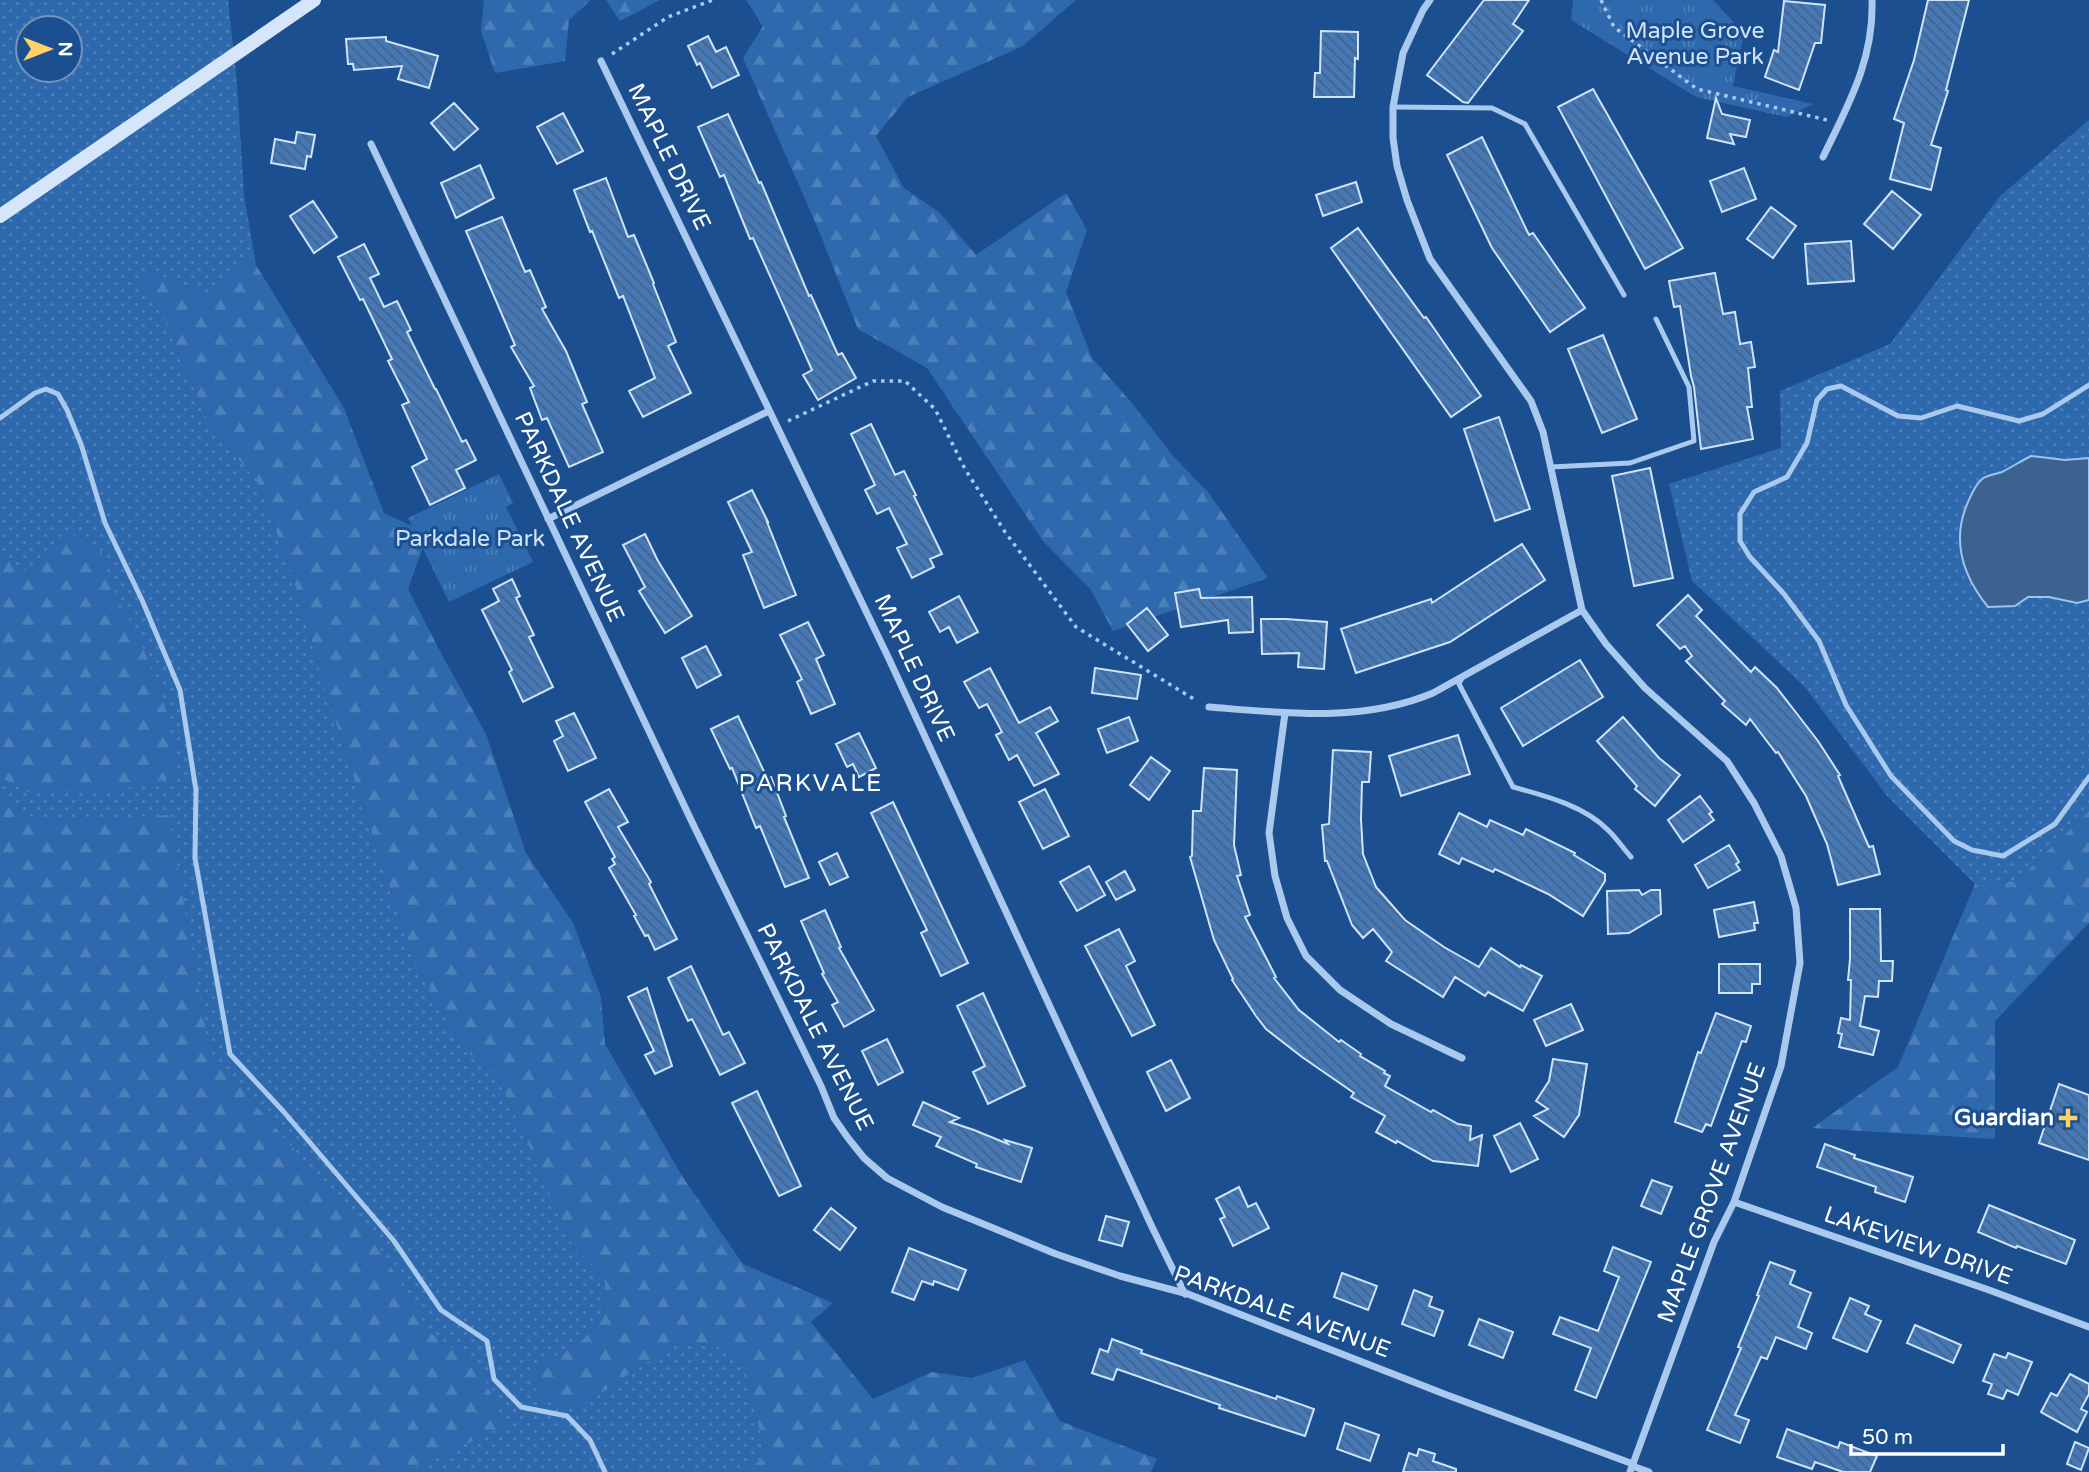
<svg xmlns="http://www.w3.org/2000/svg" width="2089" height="1472" viewBox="0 0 2089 1472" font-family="'Varela Round',sans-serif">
<defs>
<pattern id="grass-dots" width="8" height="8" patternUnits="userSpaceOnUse" patternTransform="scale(1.75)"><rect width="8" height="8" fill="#2e69ad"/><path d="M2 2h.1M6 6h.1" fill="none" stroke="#4d80b9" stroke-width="1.8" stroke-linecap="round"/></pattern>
<pattern id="forest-firs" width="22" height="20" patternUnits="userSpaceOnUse" patternTransform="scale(1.75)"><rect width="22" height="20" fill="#2e69ad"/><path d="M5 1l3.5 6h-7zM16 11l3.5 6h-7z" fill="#4d80b9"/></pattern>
<pattern id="park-tufts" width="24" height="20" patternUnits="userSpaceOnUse" patternTransform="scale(1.75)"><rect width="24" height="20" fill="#2e69ad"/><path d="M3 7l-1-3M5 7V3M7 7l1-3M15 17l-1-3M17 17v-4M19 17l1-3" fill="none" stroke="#4d80b9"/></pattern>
<pattern id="building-back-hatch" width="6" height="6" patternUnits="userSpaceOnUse" patternTransform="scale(1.75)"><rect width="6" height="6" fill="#4478b7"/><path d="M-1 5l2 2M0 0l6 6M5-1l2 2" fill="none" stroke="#486282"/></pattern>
</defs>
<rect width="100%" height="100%" fill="#1b4f8f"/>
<path fill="url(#grass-dots)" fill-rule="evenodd" d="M 0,0 L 228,0 L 237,82 L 244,195 L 256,265 L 242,257 L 212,298 L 153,273 L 137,283 L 161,312 L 212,430 L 256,479 L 289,565 L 329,701 L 410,950 L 461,1047 L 497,1077 L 524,1134 L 572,1245 L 591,1263 L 605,1283 L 603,1317 L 579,1344 L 530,1370 L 577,1409 L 678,1341 L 719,1347 L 746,1373 L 766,1457 L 743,1472 L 0,1472 ZM 28,28 L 70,28 L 70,70 L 28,70 Z
M 2089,120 L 2089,811 L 2016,881 L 1975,884 L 1888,797 L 1804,686 L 1692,581 L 1669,484 L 1781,448 L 1780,391 L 1890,344 L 2000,196 Z"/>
<path fill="url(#forest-firs)" d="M 484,0 L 591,0 L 569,20 L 565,61 L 495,73 L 481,31 Z
M 606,0 L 660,0 L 620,21 Z
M 746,0 L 1076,0 L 1023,46 L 908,97 L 876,136 L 904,188 L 939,212 L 976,255 L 1066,193 L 1087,230 L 1066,292 L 1092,358 L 1132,403 L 1173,456 L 1208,492 L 1268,578 L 1113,631 L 1091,590 L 1043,541 L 927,368 L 858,329 L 816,224 L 743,58 L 763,26 Z
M 242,257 L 256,265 L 344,408 L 384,513 L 428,533 L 408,589 L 442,655 L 486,734 L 526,853 L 573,923 L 601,997 L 605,1044 L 684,1179 L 743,1264 L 833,1303 L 811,1322 L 873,1399 L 932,1372 L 972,1378 L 1025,1360 L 1060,1421 L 1157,1459 L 1151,1472 L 743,1472 L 766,1457 L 746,1374 L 719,1347 L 678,1341 L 577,1409 L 539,1398 L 530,1370 L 579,1344 L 603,1317 L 605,1283 L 591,1263 L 572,1245 L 524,1134 L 497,1077 L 461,1047 L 410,950 L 329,701 L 289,565 L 256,479 L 212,430 L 161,312 L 136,283 L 153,273 L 212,298 Z
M 66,531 L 101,551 L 116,596 L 138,635 L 164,702 L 179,776 L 119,790 L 28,792 L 0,777 L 0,556 L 26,571 Z
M 0,798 L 41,822 L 169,815 L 209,1050 L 269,1121 L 375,1240 L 430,1333 L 478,1364 L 505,1426 L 406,1472 L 0,1472 Z
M 2089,811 L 2089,923 L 1995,1021 L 1995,1139 L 1812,1128 L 1898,1067 L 1975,884 L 2016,881 Z"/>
<path fill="url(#park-tufts)" d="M 1573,0 L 1713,0 L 1744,33 L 1733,86 L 1813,104 L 1787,117 L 1696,97 L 1571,20 Z
M 499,474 L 513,503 L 506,507 L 533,562 L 449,602 L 408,518 Z"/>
<path fill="#3c6290" stroke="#9cc4f0" stroke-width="2" d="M 2031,456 L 2065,460 L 2089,458 L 2089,600 L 2077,603 L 2049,597 L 2028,597 L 2015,606 L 1988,607 C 1963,576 1951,540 1968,502 C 1971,495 1976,484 1982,479 C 1987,475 1996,474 2002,472 C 2012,467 2021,461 2031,456 Z"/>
<path fill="url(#building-back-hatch)" stroke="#cfe3fa" stroke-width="2" d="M 1484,0 L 1529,0 L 1513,24 L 1523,31 L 1468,103 L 1463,102 L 1427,75 Z
M 1928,0 L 1969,0 L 1946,90 L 1948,91 L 1931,145 L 1941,148 L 1931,190 L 1890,179 L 1904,123 L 1894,119 L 1914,60 Z
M 1784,1 L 1825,5 L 1821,43 L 1815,43 L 1799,90 L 1765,77 L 1774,50 L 1778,52 Z
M 1321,31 L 1358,32 L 1358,59 L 1355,58 L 1354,97 L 1314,97 L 1315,73 L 1320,73 Z
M 708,36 L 716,52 L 726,47 L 739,75 L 712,88 L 700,63 L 697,65 L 688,46 Z
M 386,37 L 386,41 L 438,56 L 429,88 L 398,79 L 402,66 L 354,70 L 353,64 L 348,64 L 346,39 Z
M 1593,89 L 1683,248 L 1645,269 L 1558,107 Z
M 1716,98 L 1722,114 L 1750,120 L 1746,137 L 1730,134 L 1734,144 L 1707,138 Z
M 454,103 L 478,129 L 454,150 L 431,123 Z
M 563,113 L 583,151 L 557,164 L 537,127 Z
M 728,114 L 759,183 L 761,182 L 809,296 L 811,295 L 838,355 L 842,353 L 856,378 L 818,400 L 803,375 L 812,370 L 753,238 L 750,239 L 724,175 L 720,177 L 698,127 Z
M 297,132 L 315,135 L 311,157 L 307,156 L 305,169 L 271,163 L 275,139 L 295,143 Z
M 1482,137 L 1529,235 L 1533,233 L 1585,308 L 1550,332 L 1492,248 L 1447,155 Z
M 480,165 L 494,198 L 456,218 L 441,183 Z
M 1744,168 L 1756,199 L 1722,212 L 1710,181 Z
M 606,178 L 628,237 L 634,235 L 654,283 L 653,284 L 676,342 L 668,346 L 691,393 L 643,417 L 629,391 L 655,378 L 623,296 L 619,298 L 592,231 L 590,232 L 574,190 Z
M 1356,182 L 1362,202 L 1323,216 L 1316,195 Z
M 1892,191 L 1921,215 L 1893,249 L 1864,224 Z
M 313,201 L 337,237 L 314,253 L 290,216 Z
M 1771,207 L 1796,226 L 1773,258 L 1747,239 Z
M 502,217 L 525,272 L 530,270 L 546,307 L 542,309 L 566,351 L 587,402 L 582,404 L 603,452 L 569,467 L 547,418 L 542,420 L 530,388 L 534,386 L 511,347 L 515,345 L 466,231 Z
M 1358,228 L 1424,318 L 1426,317 L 1481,396 L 1451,417 L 1331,248 Z
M 1851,241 L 1854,281 L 1808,284 L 1805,244 Z
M 364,244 L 379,274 L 370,278 L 384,307 L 397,301 L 411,330 L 407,332 L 435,389 L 436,389 L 462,442 L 466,440 L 476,460 L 456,470 L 465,488 L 430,505 L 412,467 L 427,459 L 402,405 L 409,402 L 388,361 L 392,359 L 363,299 L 360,300 L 338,257 Z
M 1715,273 L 1723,314 L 1735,312 L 1740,344 L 1751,342 L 1755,367 L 1748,368 L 1752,407 L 1747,407 L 1753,439 L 1701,449 L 1694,387 L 1691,376 L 1680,306 L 1674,307 L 1669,281 Z
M 1603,335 L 1637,419 L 1602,433 L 1568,349 Z
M 1499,417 L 1530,509 L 1495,521 L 1464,429 Z
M 871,424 L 895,475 L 904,471 L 916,495 L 914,496 L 942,554 L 930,559 L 934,567 L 912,578 L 897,548 L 907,544 L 889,508 L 877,514 L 865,490 L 875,485 L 851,434 Z
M 1650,468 L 1673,578 L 1634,586 L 1612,476 Z
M 752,490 L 768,522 L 767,522 L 796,595 L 764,608 L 743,555 L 752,552 L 728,502 Z
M 645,534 L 658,561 L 692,616 L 665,633 L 639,591 L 645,587 L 623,545 Z
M 1522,544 L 1545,580 L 1450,642 L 1356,673 L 1341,629 L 1431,599 L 1432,603 Z
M 512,579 L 520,596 L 516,598 L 534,635 L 529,637 L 553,687 L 523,702 L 509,672 L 512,670 L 482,610 L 499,601 L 493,589 Z
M 1199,589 L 1201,598 L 1252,597 L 1253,632 L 1229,633 L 1228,620 L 1181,627 L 1175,593 Z
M 1688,595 L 1702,610 L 1696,616 L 1751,672 L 1755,667 L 1777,688 L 1818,741 L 1840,775 L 1838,776 L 1869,847 L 1873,846 L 1880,874 L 1838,885 L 1827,844 L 1806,796 L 1778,752 L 1776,753 L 1750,719 L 1746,725 L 1722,704 L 1725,701 L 1686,661 L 1692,656 L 1685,646 L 1680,649 L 1657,625 Z
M 959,596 L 978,632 L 957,643 L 949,627 L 940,632 L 929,612 Z
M 1147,608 L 1168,635 L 1148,651 L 1127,624 Z
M 1261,619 L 1286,619 L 1327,622 L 1324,669 L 1298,667 L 1299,653 L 1262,654 Z
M 808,622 L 824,655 L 816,659 L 835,704 L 811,714 L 797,682 L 802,679 L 780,635 Z
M 706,646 L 721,675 L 697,688 L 682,658 Z
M 1580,660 L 1603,697 L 1523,746 L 1501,708 Z
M 990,668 L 1019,723 L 1050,707 L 1058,721 L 1036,733 L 1059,774 L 1034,786 L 1017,755 L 1009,760 L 996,735 L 1002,732 L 987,704 L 979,708 L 964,682 Z
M 1095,668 L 1141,675 L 1137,699 L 1092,693 Z
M 574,713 L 596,758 L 568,771 L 554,741 L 563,736 L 556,721 Z
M 738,716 L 767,778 L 771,777 L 786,816 L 784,817 L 809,878 L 785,887 L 760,826 L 756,828 L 732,768 L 730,769 L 711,729 Z
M 1129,717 L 1138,741 L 1107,753 L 1098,729 Z
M 1623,717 L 1659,758 L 1680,775 L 1655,806 L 1635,789 L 1637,786 L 1597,741 Z
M 859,733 L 876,768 L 859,777 L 853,764 L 847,767 L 836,744 Z
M 1458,735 L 1470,774 L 1401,796 L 1389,756 Z
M 1333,750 L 1371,752 L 1369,782 L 1362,782 L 1361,819 L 1363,854 L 1376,887 L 1405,920 L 1444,947 L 1479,967 L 1491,948 L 1520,967 L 1521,965 L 1542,976 L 1523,1011 L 1488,992 L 1485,996 L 1455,977 L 1443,997 L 1386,961 L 1392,952 L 1373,929 L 1363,938 L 1352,925 L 1327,861 L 1325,861 L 1322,825 L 1329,824 Z
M 1151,757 L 1170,771 L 1149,800 L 1130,785 Z
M 1204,768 L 1237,770 L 1234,845 L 1241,875 L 1237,876 L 1250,915 L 1245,917 L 1276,977 L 1274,978 L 1299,1010 L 1339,1042 L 1341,1040 L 1361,1054 L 1360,1056 L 1385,1071 L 1384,1073 L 1390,1076 L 1385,1086 L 1431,1112 L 1433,1110 L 1458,1124 L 1471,1126 L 1470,1140 L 1482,1135 L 1478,1166 L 1433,1161 L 1397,1141 L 1396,1143 L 1376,1132 L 1385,1116 L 1351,1097 L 1354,1093 L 1302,1057 L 1266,1029 L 1256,1016 L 1232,980 L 1233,979 L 1214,940 L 1190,857 L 1192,856 L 1193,811 L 1201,811 Z
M 609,789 L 628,822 L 618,827 L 651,882 L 649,884 L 677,939 L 655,950 L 648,935 L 645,936 L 634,916 L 636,915 L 609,868 L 615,864 L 612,859 L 615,857 L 585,802 Z
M 1045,789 L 1069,836 L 1043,849 L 1019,802 Z
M 1700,796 L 1712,812 L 1709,814 L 1714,820 L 1683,842 L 1668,820 Z
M 893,802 L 968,963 L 941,976 L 921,933 L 927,930 L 871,813 Z
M 1459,813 L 1487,827 L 1490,820 L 1523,835 L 1526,829 L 1575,853 L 1574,855 L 1605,874 L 1605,881 L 1583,916 L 1548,894 L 1495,869 L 1493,872 L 1462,858 L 1459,864 L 1439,854 Z
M 1729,845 L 1739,862 L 1736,864 L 1740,870 L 1708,888 L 1695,865 Z
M 837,853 L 848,877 L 830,885 L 819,862 Z
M 1089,866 L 1105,895 L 1077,911 L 1060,882 Z
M 1125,871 L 1135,890 L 1116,900 L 1106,882 Z
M 1639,890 L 1642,895 L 1651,890 L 1660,890 L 1661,914 L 1629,933 L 1608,934 L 1607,891 Z
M 1754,902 L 1758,923 L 1754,923 L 1755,930 L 1719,937 L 1714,910 Z
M 1850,909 L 1880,909 L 1881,961 L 1893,961 L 1892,981 L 1879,981 L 1878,997 L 1865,996 L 1860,1026 L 1879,1031 L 1873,1055 L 1839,1047 L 1842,1034 L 1838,1033 L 1841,1018 L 1850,1020 L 1851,980 L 1848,980 L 1850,959 Z
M 825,910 L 841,947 L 839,948 L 874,1010 L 844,1027 L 832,1005 L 838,1002 L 822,974 L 824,973 L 801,921 Z
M 1119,929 L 1135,961 L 1126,966 L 1155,1025 L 1132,1036 L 1085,946 Z
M 1719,964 L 1760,964 L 1760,984 L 1752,984 L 1752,993 L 1719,993 Z
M 691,966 L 723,1035 L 729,1032 L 745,1063 L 720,1075 L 692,1019 L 688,1021 L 668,978 Z
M 647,988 L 672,1066 L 655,1074 L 645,1055 L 654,1051 L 628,997 Z
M 983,993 L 1025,1086 L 988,1104 L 973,1072 L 985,1066 L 957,1006 Z
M 1571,1004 L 1583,1030 L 1546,1046 L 1534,1020 Z
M 1716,1013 L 1751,1026 L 1746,1042 L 1742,1041 L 1711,1126 L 1706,1124 L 1702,1132 L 1675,1122 L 1698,1052 L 1701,1053 Z
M 887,1039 L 903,1072 L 878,1085 L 862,1051 Z
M 1553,1059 L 1587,1064 L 1579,1115 L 1564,1137 L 1534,1116 L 1548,1109 L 1536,1101 L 1549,1081 Z
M 1171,1060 L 1190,1098 L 1166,1111 L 1147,1072 Z
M 2059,1084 L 2089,1095 L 2089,1160 L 2039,1143 Z
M 757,1091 L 801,1186 L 779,1196 L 732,1103 Z
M 923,1102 L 959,1118 L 950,1122 L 974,1130 L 1008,1144 L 1005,1140 L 1032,1148 L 1021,1182 L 976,1167 L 977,1164 L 936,1146 L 941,1137 L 913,1125 Z
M 1520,1123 L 1538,1159 L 1511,1172 L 1494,1136 Z
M 1825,1144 L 1855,1155 L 1854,1158 L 1913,1177 L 1905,1202 L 1875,1192 L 1876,1187 L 1817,1167 Z
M 1652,1180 L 1672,1187 L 1661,1214 L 1641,1206 Z
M 1239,1187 L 1248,1207 L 1256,1203 L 1269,1228 L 1233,1246 L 1220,1219 L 1225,1217 L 1216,1199 Z
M 1989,1205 L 2075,1240 L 2066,1264 L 2017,1246 L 2016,1248 L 1978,1232 Z
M 831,1208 L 856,1228 L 840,1250 L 814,1230 Z
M 1106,1216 L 1129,1222 L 1122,1246 L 1099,1240 Z
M 1613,1247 L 1651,1262 L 1596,1398 L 1575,1390 L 1591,1348 L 1553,1334 L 1560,1317 L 1598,1331 L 1619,1277 L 1604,1271 Z
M 909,1248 L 966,1270 L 958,1290 L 934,1281 L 933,1285 L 922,1281 L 914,1300 L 892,1292 Z
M 1770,1262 L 1795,1271 L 1790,1284 L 1811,1293 L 1798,1327 L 1812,1333 L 1806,1349 L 1776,1337 L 1767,1359 L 1761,1357 L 1735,1415 L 1749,1420 L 1740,1443 L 1707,1430 L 1741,1348 L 1738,1347 L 1759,1296 L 1757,1295 Z
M 1342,1273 L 1377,1286 L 1368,1310 L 1334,1297 Z
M 1414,1290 L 1432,1297 L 1429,1306 L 1443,1311 L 1434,1336 L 1402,1324 Z
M 1850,1298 L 1869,1306 L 1865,1314 L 1881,1321 L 1867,1352 L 1833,1338 Z
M 1479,1319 L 1513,1332 L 1503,1358 L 1469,1345 Z
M 1915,1325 L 1961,1345 L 1953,1363 L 1907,1343 Z
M 1112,1339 L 1142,1350 L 1141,1353 L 1276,1399 L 1277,1396 L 1314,1409 L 1305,1436 L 1219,1408 L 1220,1405 L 1117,1369 L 1113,1380 L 1092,1373 L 1100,1349 L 1108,1352 Z
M 2008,1353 L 2032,1362 L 2018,1395 L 2007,1390 L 2003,1399 L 1988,1394 L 1992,1384 L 1983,1381 L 1994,1354 L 2006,1358 Z
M 2070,1374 L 2089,1384 L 2089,1394 L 2081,1409 L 2087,1412 L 2077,1432 L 2041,1412 L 2051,1393 L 2057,1396 Z
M 1345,1423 L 1379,1435 L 1370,1461 L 1337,1449 Z
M 1787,1429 L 1838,1448 L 1840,1442 L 1877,1456 L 1870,1472 L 1843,1472 L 1815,1462 L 1812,1469 L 1777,1457 Z
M 2075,1442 L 2089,1448 L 2081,1470 L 2067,1464 Z
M 1419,1449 L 1435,1454 L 1433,1461 L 1456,1469 L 1456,1472 L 1403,1472 L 1409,1453 L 1417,1456 Z"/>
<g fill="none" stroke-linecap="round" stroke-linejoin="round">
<path stroke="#a9c9ee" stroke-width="3.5" stroke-dasharray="3.5 5" stroke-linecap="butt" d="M 1601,0 L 1614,27 L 1697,89 L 1827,120
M 612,54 L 668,17 L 713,0
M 788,421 L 873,381 L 905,381 L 935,409 L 965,469 L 1005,532 L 1076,627 L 1197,701"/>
<path stroke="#a9c9ee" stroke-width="5" d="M 1393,107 L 1492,108 L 1525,124 L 1624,295
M 2089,385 L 2043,414 L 2019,421 L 1957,406 L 1921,418 L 1898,416 L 1841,386 L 1827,389 L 1817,400 L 1807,443 L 1787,477 L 1754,492 L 1740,514 L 1740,541 L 1750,557 L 1784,594 L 1819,641 L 1846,705 L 1891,776 L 1954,841 L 1972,850 L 2003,856 L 2055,824 L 2089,777
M 0,418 L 35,393 L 46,389 L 58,394 L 67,410 L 81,444 L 105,523 L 142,600 L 180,690 L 196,790 L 195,858 L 230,1054 L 283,1111 L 394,1241 L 441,1310 L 487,1341 L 494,1379 L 521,1407 L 567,1416 L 590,1440 L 605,1472
M 1551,467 L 1630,463 L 1694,441 L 1689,387 L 1656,319
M 1462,678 L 1459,684 L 1513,787 C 1546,796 1585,806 1609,831 C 1617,839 1624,849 1631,857"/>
<path stroke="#a9c9ee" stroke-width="7" d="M 1430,0 L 1423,10 L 1403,53 L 1393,107 L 1393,138 L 1397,166 L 1407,200 L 1430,259 L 1531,401 L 1543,432 L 1582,610 L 1606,644 L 1645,688 L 1727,761 L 1754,803 L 1781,856 L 1796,908 L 1800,963 L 1781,1066 L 1734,1202 L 1714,1242 L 1630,1472
M 601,61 L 889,659 L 1152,1227 L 1185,1294
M 371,144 L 692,822 L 821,1086 L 834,1118 L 848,1138 L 864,1158 L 887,1178 L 942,1207 L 1056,1254 L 1120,1276 L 1188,1294 L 1447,1395 L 1633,1464 L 1635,1467 L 1649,1472
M 1823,157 C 1848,105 1874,60 1872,0
M 548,519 L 769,411
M 1209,707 C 1284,713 1362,723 1433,693 L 1582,610
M 1285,713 L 1269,833 L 1275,876 L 1287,918 L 1306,956 L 1340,990 L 1391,1024 L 1462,1058
M 1734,1202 L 1989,1290 L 2089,1327"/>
<path stroke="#d6e6fa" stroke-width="14" d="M 0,216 L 314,0"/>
</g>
<path fill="#ffd166" stroke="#1b4f8f" stroke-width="2.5" d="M2064.5 1107.5h7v7h7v7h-7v7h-7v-7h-7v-7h7z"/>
<g text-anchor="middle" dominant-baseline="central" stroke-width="6" stroke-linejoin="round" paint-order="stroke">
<g font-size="23" fill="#cfe3fa" stroke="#1b4f8f">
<text x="1695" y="31">Maple Grove<tspan x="1695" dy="26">Avenue Park</tspan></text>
<text x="470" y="539">Parkdale Park</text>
</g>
<g font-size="23" fill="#fff" stroke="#1b4f8f">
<text transform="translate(669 157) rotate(64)">MAPLE DRIVE</text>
<text transform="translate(569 517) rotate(65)">PARKDALE AVENUE</text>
<text transform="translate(914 668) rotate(65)">MAPLE DRIVE</text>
<text transform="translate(815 1027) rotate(63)">PARKDALE AVENUE</text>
<text transform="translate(1712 1193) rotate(-70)">MAPLE GROVE AVENUE</text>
<text transform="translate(1918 1246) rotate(19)">LAKEVIEW DRIVE</text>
<text transform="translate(1282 1312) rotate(20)">PARKDALE AVENUE</text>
</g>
<g font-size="23" font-weight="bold" fill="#fff" stroke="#1b4f8f" text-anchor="end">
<text x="2054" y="1118">Guardian</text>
</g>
<g font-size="24" letter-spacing="2" fill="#fff" stroke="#1b4f8f">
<text x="811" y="783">PARKVALE</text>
</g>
</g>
<g transform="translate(49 49) rotate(90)"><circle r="33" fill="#1b4f8f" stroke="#7695bc" stroke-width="2"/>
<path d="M0-5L12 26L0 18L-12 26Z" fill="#ffd166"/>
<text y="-10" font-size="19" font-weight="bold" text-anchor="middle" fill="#ffffff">N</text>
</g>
<path d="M1851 1444v10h152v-10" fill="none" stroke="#ffffff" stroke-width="3.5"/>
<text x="1862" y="1444" font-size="21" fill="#ffffff" stroke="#1b4f8f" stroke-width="5" paint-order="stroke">50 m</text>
</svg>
